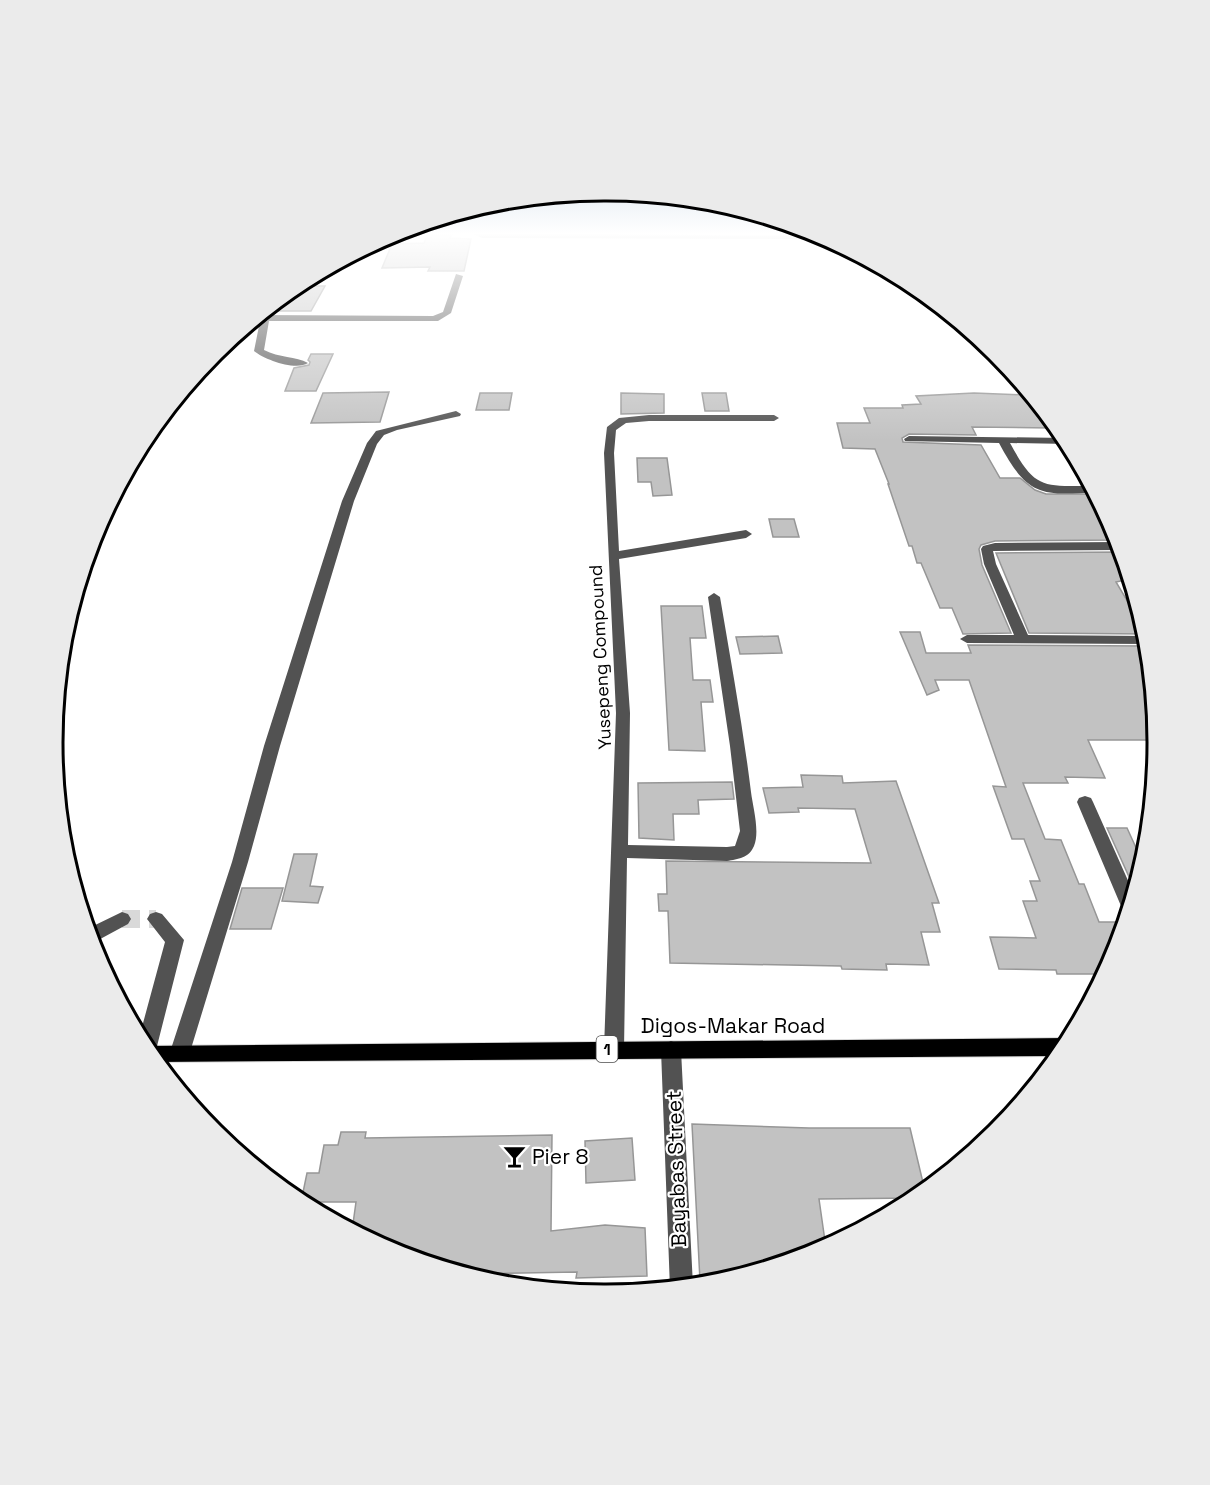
<svg xmlns="http://www.w3.org/2000/svg" width="1210" height="1485" viewBox="0 0 1210 1485" font-family="'Space Grotesk',sans-serif">
<rect width="100%" height="100%" fill="#fff"/>
<path fill="#c2c2c2" stroke="#969696" stroke-width="1.5" d="M 433,234 L 452,234 L 450,238 L 471,239 L 464,271 L 428,271 L 430,267 L 382,268 L 392,244 L 424,243 L 426,238 L 431,238 Z
M 295,286 L 325,286 L 311,311 L 278,311 Z
M 311,354 L 333,354 L 316,391 L 285,391 L 294,368 L 309,365 L 310,362 L 308,360 Z
M 389,392 L 380,422 L 311,423 L 323,393 Z
M 480,393 L 512,393 L 509,410 L 476,410 Z
M 621,393 L 664,394 L 664,413 L 621,414 Z
M 702,393 L 726,393 L 729,411 L 705,411 Z
M 974,393 L 1027,395 L 1050,428 L 972,427 L 976,435 L 909,434 L 902,438 L 903,442 L 981,445 L 1000,478 L 1020,478 L 1035,490 L 1046,494 L 1096,494 L 1118,540 L 995,541 L 981,545 L 979,549 L 982,565 L 1011,633 L 963,634 L 952,608 L 940,608 L 921,563 L 917,563 L 912,546 L 909,546 L 888,484 L 889,484 L 875,449 L 843,448 L 837,423 L 870,423 L 864,408 L 903,408 L 902,405 L 921,404 L 916,396 Z
M 637,458 L 667,458 L 672,495 L 653,496 L 651,482 L 638,482 Z
M 769,519 L 794,519 L 799,537 L 773,537 Z
M 1122,552 L 1130,579 L 1116,582 L 1147,634 L 1029,633 L 996,553 Z
M 661,606 L 702,606 L 706,638 L 690,638 L 693,680 L 710,680 L 713,702 L 701,702 L 705,751 L 669,750 Z
M 900,632 L 920,632 L 926,653 L 971,653 L 968,645 L 1148,646 L 1157,740 L 1088,740 L 1105,778 L 1065,777 L 1068,783 L 1023,783 L 1045,839 L 1061,840 L 1079,884 L 1084,884 L 1099,922 L 1125,922 L 1115,954 L 1105,974 L 1057,974 L 1056,970 L 999,969 L 990,937 L 1036,938 L 1023,901 L 1037,901 L 1030,881 L 1040,881 L 1024,839 L 1012,839 L 993,786 L 1006,787 L 969,680 L 935,680 L 939,690 L 927,695 Z
M 778,636 L 782,653 L 740,654 L 736,637 Z
M 801,775 L 842,776 L 843,783 L 896,781 L 939,903 L 932,903 L 940,932 L 921,932 L 929,965 L 886,964 L 887,970 L 842,969 L 841,966 L 670,963 L 668,911 L 659,911 L 658,894 L 667,894 L 666,861 L 871,863 L 855,809 L 798,808 L 799,812 L 769,813 L 763,788 L 803,787 Z
M 732,782 L 734,799 L 698,800 L 699,814 L 673,814 L 674,840 L 639,838 L 638,783 Z
M 1107,828 L 1127,828 L 1143,863 L 1135,890 Z
M 294,854 L 317,854 L 310,886 L 323,887 L 318,903 L 282,901 Z
M 242,888 L 283,888 L 271,929 L 230,929 Z
M 692,1124 L 809,1128 L 910,1128 L 925,1191 L 916,1198 L 819,1199 L 826,1248 L 816,1253 L 722,1282 L 700,1281 Z
M 341,1132 L 366,1132 L 365,1138 L 552,1135 L 551,1231 L 605,1225 L 645,1228 L 647,1276 L 576,1278 L 577,1272 L 463,1274 L 393,1253 L 352,1231 L 356,1202 L 301,1202 L 307,1173 L 319,1173 L 324,1145 L 338,1145 Z
M 632,1138 L 635,1180 L 586,1183 L 585,1141 Z"/>
<g fill="none" stroke-linecap="round" stroke-linejoin="round">
<path stroke="#d9d9d9" stroke-width="18" stroke-dasharray="18 9" stroke-linecap="butt" d="M 122,919 L 156,919"/>
<defs>
<path id="major" d="M 1066,1038 L 1070,1039 L 1059,1056 L 156,1062 L 144,1046 Z"/>
</defs>
<use href="#major" stroke="#dbdbdb" stroke-width="2"/>
<path fill="#525252" fill-rule="evenodd" d="M 471,233 L 823,236 L 830,239 L 482,238 Z
M 456,274 L 463,276 L 451,313 L 438,321 L 269,321 L 264,350 C 279,358 296,356 308,363 C 296,371 265,360 254,351 L 260,321 L 253,320 L 259,315 L 433,316 L 443,312 Z
M 456,411 L 461,414 L 460,416 L 397,430 L 384,435 L 377,444 L 354,501 L 280,746 L 248,862 L 190,1052 L 187,1058 L 180,1061 L 173,1058 L 170,1052 L 232,862 L 264,746 L 342,501 L 367,443 L 376,431 Z
M 649,415 L 774,415 L 779,418 L 774,421 L 649,421 L 626,423 L 616,430 L 614,453 L 619,551 L 746,530 L 752,534 L 746,538 L 619,559 L 630,713 L 628,845 L 727,847 L 735,846 L 740,831 L 730,746 L 708,597 L 714,593 L 720,597 C 731,662 743,727 751,792 C 753,808 760,831 754,846 C 749,858 738,859 727,861 L 627,858 L 624,1049 L 621,1055 L 614,1058 L 607,1055 L 604,1049 L 616,713 L 604,453 L 607,427 L 619,418 Z
M 909,436 L 1066,438 L 1069,444 L 1010,443 C 1035,489 1042,486 1091,486 L 1095,492 C 1038,497 1026,493 999,443 L 905,441 L 904,439 Z
M 1119,542 L 1120,550 L 993,551 L 996,564 L 1028,635 L 1147,636 L 1148,644 L 967,643 L 960,639 L 967,635 L 1014,635 L 984,564 L 981,549 L 983,546 L 995,543 Z
M 1085,796 L 1091,798 L 1093,802 L 1134,894 L 1128,913 L 1124,911 L 1121,906 L 1077,802 L 1079,798 Z
M 122,912 L 128,914 L 131,919 L 128,924 L 91,944 L 87,929 Z
M 156,912 L 162,914 L 184,940 L 156,1050 L 152,1057 L 139,1038 L 165,942 L 147,919 L 150,914 Z
M 671,1041 L 678,1044 L 681,1050 L 693,1286 L 670,1289 L 661,1050 L 664,1044 Z"/>
<use href="#major" fill="#000" fill-rule="evenodd"/>
</g>
<linearGradient id="sky" x2="0" y2="1"><stop stop-color="#8baccb"/><stop offset="0.53" stop-color="#fff"/><stop offset="1" stop-color="#fff" stop-opacity="0"/></linearGradient>
<rect width="1210" height="441" fill="url(#sky)"/>
<defs>
<symbol id="bar-bare" viewBox="-9 -9 18 18"><path d="M-6-5H6L.8 .8V4.5H3.5V6h-7V4.5H-.8V.8Z" fill="#000" stroke="#fff" stroke-width="2.5" paint-order="stroke"/></symbol>
</defs>
<g fill-rule="evenodd">
<use href="#bar-bare" x="498" y="1140" width="33" height="33"/>
</g>
<g text-anchor="middle" dominant-baseline="central" stroke-width="4.5" stroke-linejoin="round" paint-order="stroke">
<rect fill="#fff" stroke="#4c4c4c" stroke-width="1.5" x="596.5" y="1036" width="21" height="26" rx="4.5"/>
<g font-size="16" font-weight="bold" fill="#000">
<text x="607" y="1049">1</text>
</g>
<g font-size="18" fill="#000" stroke="#fff">
<text transform="translate(600 657) rotate(-93)">Yusepeng Compound</text>
</g>
<g font-size="21" fill="#000" stroke="#fff">
<text x="733" y="1025">Digos-Makar Road</text>
<text transform="translate(676 1169) rotate(-92)">Bayabas Street</text>
</g>
<g font-size="21" fill="#000" stroke="#fff" text-anchor="start">
<text x="532" y="1156">Pier 8</text>
</g>
</g>
<path d="M0 0H1210V1485H0ZM604 201H606A541 541 0 0 1 1147 742V743A541 541 0 0 1 606 1284H604A541 541 0 0 1 63 743V742A541 541 0 0 1 604 201Z" fill="#ebebeb" fill-rule="evenodd"/>
<path fill="none" stroke="#000" stroke-width="3" d="M604 201H606A541 541 0 0 1 1147 742V743A541 541 0 0 1 606 1284H604A541 541 0 0 1 63 743V742A541 541 0 0 1 604 201Z"/>
</svg>
